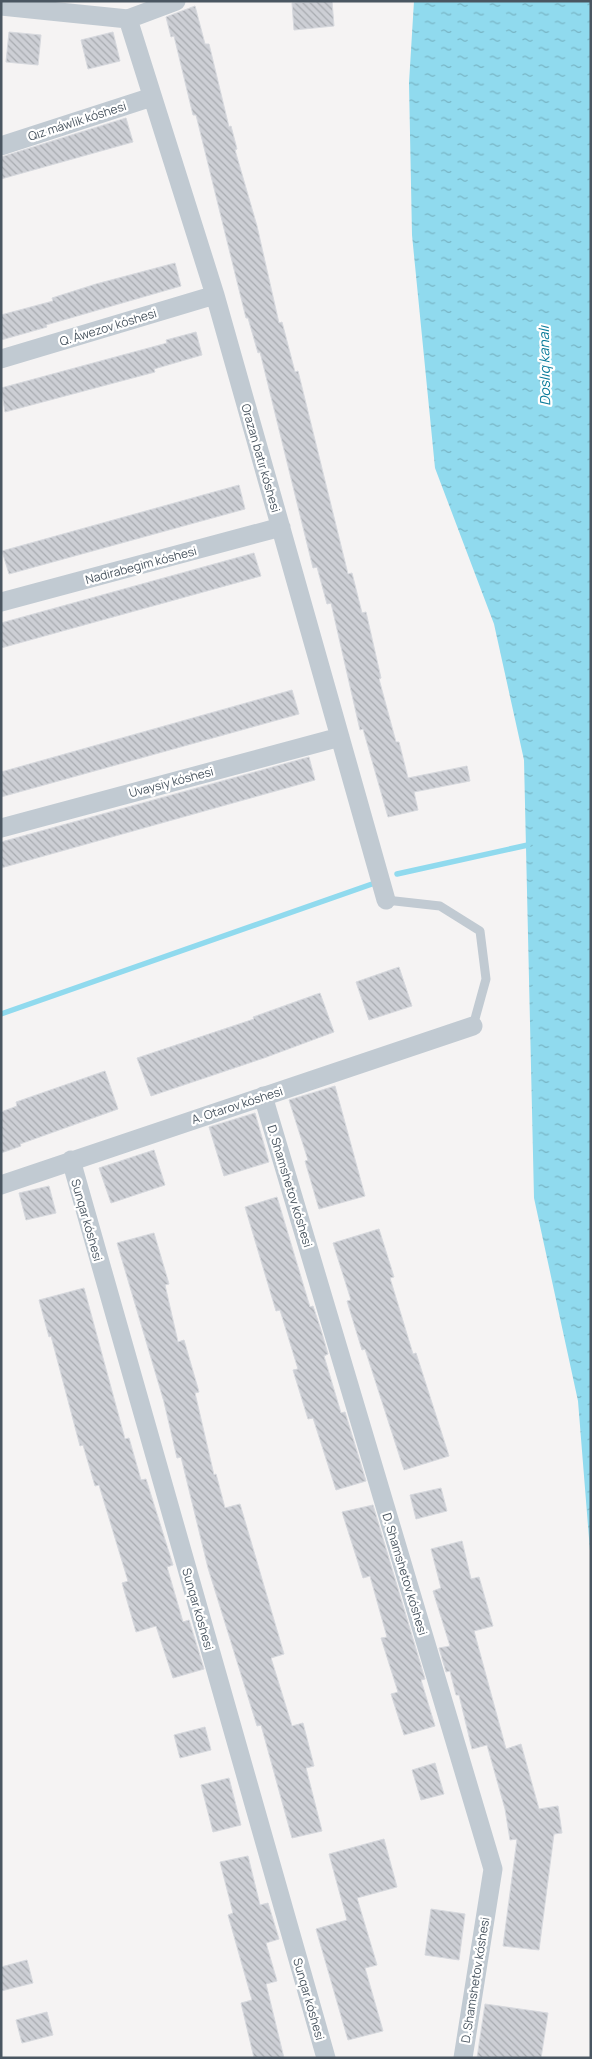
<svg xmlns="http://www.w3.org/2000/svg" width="592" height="2059" viewBox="0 0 592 2059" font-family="Manrope,sans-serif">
<defs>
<pattern id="water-ripples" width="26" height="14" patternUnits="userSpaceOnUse" patternTransform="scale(1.25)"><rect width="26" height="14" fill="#90daee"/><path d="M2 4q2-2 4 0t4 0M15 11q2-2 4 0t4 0" fill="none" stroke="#78b4c4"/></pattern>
<pattern id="building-back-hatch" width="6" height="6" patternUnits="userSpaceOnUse" patternTransform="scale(1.25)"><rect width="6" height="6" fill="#cdcfd5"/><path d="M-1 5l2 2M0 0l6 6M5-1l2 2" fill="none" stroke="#a8abb0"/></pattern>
</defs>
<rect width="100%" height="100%" fill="#f5f3f3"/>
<path fill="url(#water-ripples)" d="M 414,1 L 591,1 L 591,1563 L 578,1401 L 534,1198 L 524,760 L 494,624 L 435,468 L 412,235 L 409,83 Z"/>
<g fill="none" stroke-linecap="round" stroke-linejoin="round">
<path stroke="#90daee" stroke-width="5.5" d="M 397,874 L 528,845
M 1,1014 L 372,884"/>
</g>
<path fill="url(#building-back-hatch)" stroke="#d7d9de" d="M 332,1 L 334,26 L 294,30 L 292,3 Z
M 195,6 L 205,44 L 209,44 L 229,127 L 231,126 L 237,149 L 235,150 L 257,226 L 279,323 L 282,322 L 295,372 L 298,371 L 348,574 L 352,573 L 362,613 L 366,612 L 381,678 L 379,679 L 396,742 L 399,742 L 408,778 L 467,766 L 470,781 L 414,792 L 418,810 L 388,817 L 363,729 L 360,730 L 331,603 L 327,604 L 317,567 L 313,568 L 260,352 L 258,353 L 248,318 L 246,318 L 196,115 L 193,115 L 174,36 L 171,37 L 166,17 Z
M 9,32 L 41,35 L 38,65 L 6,62 Z
M 113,32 L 120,61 L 88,69 L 81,40 Z
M 126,118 L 133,142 L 1,179 L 1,157 Z
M 175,263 L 181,286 L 46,325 L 47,327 L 1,340 L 1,315 L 53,301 L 52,298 L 96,284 Z
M 196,332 L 202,355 L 154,369 L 155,372 L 5,412 L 1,388 L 167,343 L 166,340 Z
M 239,485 L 245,509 L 9,574 L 2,551 Z
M 254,553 L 261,576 L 1,648 L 1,623 Z
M 292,690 L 299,714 L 1,797 L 1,772 Z
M 309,757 L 315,780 L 1,868 L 1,842 Z
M 399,967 L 412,1006 L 369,1020 L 356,982 Z
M 320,993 L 334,1032 L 264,1058 L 151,1096 L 137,1058 L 254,1019 L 253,1017 Z
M 105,1071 L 118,1109 L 20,1144 L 21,1146 L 1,1153 L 1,1112 L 17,1106 L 16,1102 Z
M 335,1086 L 365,1196 L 319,1209 L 305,1161 L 308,1160 L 289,1100 Z
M 255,1113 L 269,1162 L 224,1176 L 209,1127 Z
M 154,1150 L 165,1185 L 111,1203 L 99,1168 Z
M 49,1186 L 56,1213 L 26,1220 L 19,1193 Z
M 277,1197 L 310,1307 L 313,1306 L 321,1330 L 328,1354 L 324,1356 L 341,1413 L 345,1412 L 366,1481 L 336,1490 L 313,1418 L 308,1419 L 293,1370 L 298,1369 L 280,1310 L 276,1311 L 245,1207 Z
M 379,1229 L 394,1277 L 390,1278 L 413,1354 L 416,1353 L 449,1456 L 404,1470 L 365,1349 L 362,1350 L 347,1301 L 351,1300 L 333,1243 Z
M 154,1233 L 169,1284 L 165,1285 L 178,1342 L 184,1340 L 199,1392 L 195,1393 L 214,1475 L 216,1474 L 225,1508 L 240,1504 L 284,1654 L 271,1658 L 292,1726 L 303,1723 L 314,1766 L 306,1768 L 322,1831 L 292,1838 L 261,1725 L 257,1726 L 208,1568 L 181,1457 L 177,1458 L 164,1402 L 117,1243 Z
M 84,1288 L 125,1439 L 129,1438 L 141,1480 L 146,1479 L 173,1565 L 167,1567 L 183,1622 L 189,1620 L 204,1669 L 173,1678 L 156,1626 L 136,1632 L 122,1583 L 128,1581 L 99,1485 L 95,1486 L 83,1445 L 80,1446 L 51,1336 L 49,1337 L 39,1300 Z
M 441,1488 L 447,1511 L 416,1519 L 410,1495 Z
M 373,1505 L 425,1679 L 421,1680 L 435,1726 L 404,1735 L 391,1694 L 398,1692 L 381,1638 L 387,1637 L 370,1576 L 363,1578 L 342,1512 Z
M 462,1541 L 471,1579 L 479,1577 L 493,1626 L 474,1631 L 506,1749 L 521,1744 L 539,1809 L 558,1806 L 562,1833 L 554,1834 L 539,1950 L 503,1946 L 517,1839 L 510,1840 L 505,1809 L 487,1745 L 472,1749 L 459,1695 L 456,1695 L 450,1671 L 446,1672 L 439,1648 L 450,1646 L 433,1591 L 441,1588 L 431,1549 Z
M 205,1727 L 211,1750 L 180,1758 L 174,1735 Z
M 435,1763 L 444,1794 L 421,1800 L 412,1770 Z
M 229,1778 L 241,1825 L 213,1832 L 201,1785 Z
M 384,1839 L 397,1887 L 357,1898 L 377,1965 L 365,1968 L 383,2031 L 348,2040 L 316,1929 L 347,1920 L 329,1854 Z
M 248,1856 L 260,1905 L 268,1903 L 279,1939 L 266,1943 L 277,1981 L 266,1984 L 284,2058 L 254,2058 L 241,2003 L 252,2000 L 228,1915 L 233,1913 L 220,1862 Z
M 431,1909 L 465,1914 L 459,1960 L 425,1955 Z
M 27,1960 L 33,1983 L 1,1991 L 1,1967 Z
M 485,2004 L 548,2013 L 541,2058 L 477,2058 Z
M 47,2012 L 53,2035 L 22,2043 L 16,2020 Z"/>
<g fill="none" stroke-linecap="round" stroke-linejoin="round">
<path stroke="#c1cad2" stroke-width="9" d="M 386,900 L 440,906 L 480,931 L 486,979 L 473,1026"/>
<path stroke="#c1cad2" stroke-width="19" d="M 1,6 L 128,19 L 176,1
M 128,19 L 215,295 L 386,900
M 1,146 L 152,97
M 1,359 L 215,295
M 1,602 L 281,527
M 1,828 L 340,737
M 263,1096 L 493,1869 L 463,2058
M 71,1160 L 326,2058
M 1,1185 L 473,1026"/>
</g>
<g text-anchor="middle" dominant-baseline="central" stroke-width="4.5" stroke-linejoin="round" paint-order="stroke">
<g font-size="12" fill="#4a5661" stroke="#fff">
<text transform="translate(77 121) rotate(-18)">Qız máwlik kóshesi</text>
<text transform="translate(108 327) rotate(-17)">Q. Áwezov kóshesi</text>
<text transform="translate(261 458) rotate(74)">Orazan batır kóshesi</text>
<text transform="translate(141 565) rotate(-15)">Nadirabegim kóshesi</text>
<text transform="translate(171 782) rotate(-15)">Uvaysiy kóshesi</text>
<text transform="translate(237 1105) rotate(-18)">A. Otarov kóshesi</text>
<text transform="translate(290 1186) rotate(73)">D. Shamshetov kóshesi</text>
<text transform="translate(87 1220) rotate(74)">Sunqar kóshesi</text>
<text transform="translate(405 1574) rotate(73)">D. Shamshetov kóshesi</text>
<text transform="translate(198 1609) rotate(74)">Sunqar kóshesi</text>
<text transform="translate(475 1980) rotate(-81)">D. Shamshetov kóshesi</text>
<text transform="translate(309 1999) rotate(74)">Sunqar kóshesi</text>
</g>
<g font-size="14" font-style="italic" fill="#0c7c9b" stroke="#fff">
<text transform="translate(544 366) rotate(-91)">Doslıq kanalı</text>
</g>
</g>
<rect width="592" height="2059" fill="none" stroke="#4a5661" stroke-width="5"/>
</svg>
